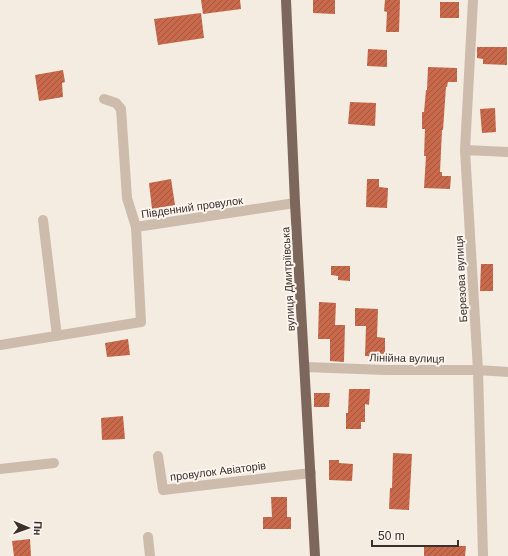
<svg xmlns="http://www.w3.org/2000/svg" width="508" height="556" viewBox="0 0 508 556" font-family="Arial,sans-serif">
<defs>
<pattern id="building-hatch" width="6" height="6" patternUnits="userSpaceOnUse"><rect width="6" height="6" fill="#c8694b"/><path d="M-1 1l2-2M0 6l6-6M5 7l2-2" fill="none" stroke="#a4573f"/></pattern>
</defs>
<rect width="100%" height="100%" fill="#f4ebe1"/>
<path fill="url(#building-hatch)" d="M 201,0 L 240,0 L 241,9 L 203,14 Z
M 313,0 L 335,0 L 335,14 L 313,13 Z
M 385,0 L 400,0 L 399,32 L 386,32 L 387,12 L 384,11 Z
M 440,2 L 459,2 L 459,18 L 440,18 Z
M 201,13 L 204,38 L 158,45 L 154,19 Z
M 477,47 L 507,47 L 507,65 L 483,64 L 483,59 L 477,58 Z
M 368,49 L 387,50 L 387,67 L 367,66 Z
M 428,67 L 457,68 L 457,82 L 448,82 L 447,87 L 446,87 L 443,130 L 442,130 L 440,172 L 442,172 L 442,176 L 451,176 L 450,189 L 424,188 L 426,156 L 424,156 L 425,129 L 422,129 L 422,112 L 424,112 L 426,90 L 427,90 Z
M 63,70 L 65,82 L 62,83 L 63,97 L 39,101 L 35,75 Z
M 350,102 L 376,103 L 375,126 L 348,124 Z
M 495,108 L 496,132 L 482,133 L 480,109 Z
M 171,179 L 175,205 L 152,209 L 149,183 Z
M 367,179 L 379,179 L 379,187 L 388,188 L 387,208 L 366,207 Z
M 481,264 L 493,264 L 493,291 L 480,291 Z
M 331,266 L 350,266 L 350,281 L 338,280 L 338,276 L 331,275 Z
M 319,302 L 336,303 L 335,325 L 345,325 L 344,362 L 330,361 L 330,339 L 318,339 Z
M 355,308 L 378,309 L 377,337 L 385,338 L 385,357 L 365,356 L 366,326 L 355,326 Z
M 128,339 L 130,355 L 107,357 L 105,343 Z
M 349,389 L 370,389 L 369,405 L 365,404 L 365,422 L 361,422 L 361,429 L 346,429 L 346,413 L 348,413 Z
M 314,393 L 330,393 L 329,407 L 314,407 Z
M 123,416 L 125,439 L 102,440 L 101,418 Z
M 393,453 L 412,454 L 409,510 L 389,509 L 390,488 L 392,488 Z
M 329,460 L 339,460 L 339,463 L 353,464 L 352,481 L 329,480 Z
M 271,497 L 287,497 L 287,517 L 291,517 L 291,529 L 263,529 L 263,517 L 272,517 Z
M 30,539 L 31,556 L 14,556 L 12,541 Z
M 424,545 L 466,546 L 465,556 L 424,556 Z"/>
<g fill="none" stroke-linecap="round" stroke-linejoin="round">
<path stroke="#cdbbac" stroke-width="10" d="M 473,0 L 465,150 L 478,370 L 483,556
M 104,99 L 116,103 L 121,109 L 127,198 L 136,227
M 465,150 L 508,152
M 43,220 L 57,336
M 0,345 L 141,322 L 136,227 L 295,203
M 305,367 L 386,370 L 478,370 L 508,372
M 158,456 L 163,490 L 311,473
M 0,469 L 54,463
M 148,537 L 150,556"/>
<path stroke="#7d675c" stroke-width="10" d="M 286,0 L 295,203 L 315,556"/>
</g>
<g text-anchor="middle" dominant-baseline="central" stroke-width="4" stroke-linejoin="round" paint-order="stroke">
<g font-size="11" fill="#3b302b" stroke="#fbf5ee">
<text transform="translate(192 207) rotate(-8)">Південний провулок</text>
<text transform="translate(288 279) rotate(-93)">вулиця Дмитріївська</text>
<text transform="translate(461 279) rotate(-93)">Березова вулиця</text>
<text transform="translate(407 358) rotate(1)">Лінійна вулиця</text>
<text transform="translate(218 471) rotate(-7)">провулок Авіаторів</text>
</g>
</g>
<g transform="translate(28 528) rotate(92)" stroke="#fbf5ee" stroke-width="3" paint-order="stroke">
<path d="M0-3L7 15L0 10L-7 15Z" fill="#3b302b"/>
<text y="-6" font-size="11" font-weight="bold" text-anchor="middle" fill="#3b302b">Пн</text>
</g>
<path d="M372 540v6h86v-6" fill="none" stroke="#3b302b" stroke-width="2"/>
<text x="378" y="540" font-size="12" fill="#3b302b" stroke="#fbf5ee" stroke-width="3" paint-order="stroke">50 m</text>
</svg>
